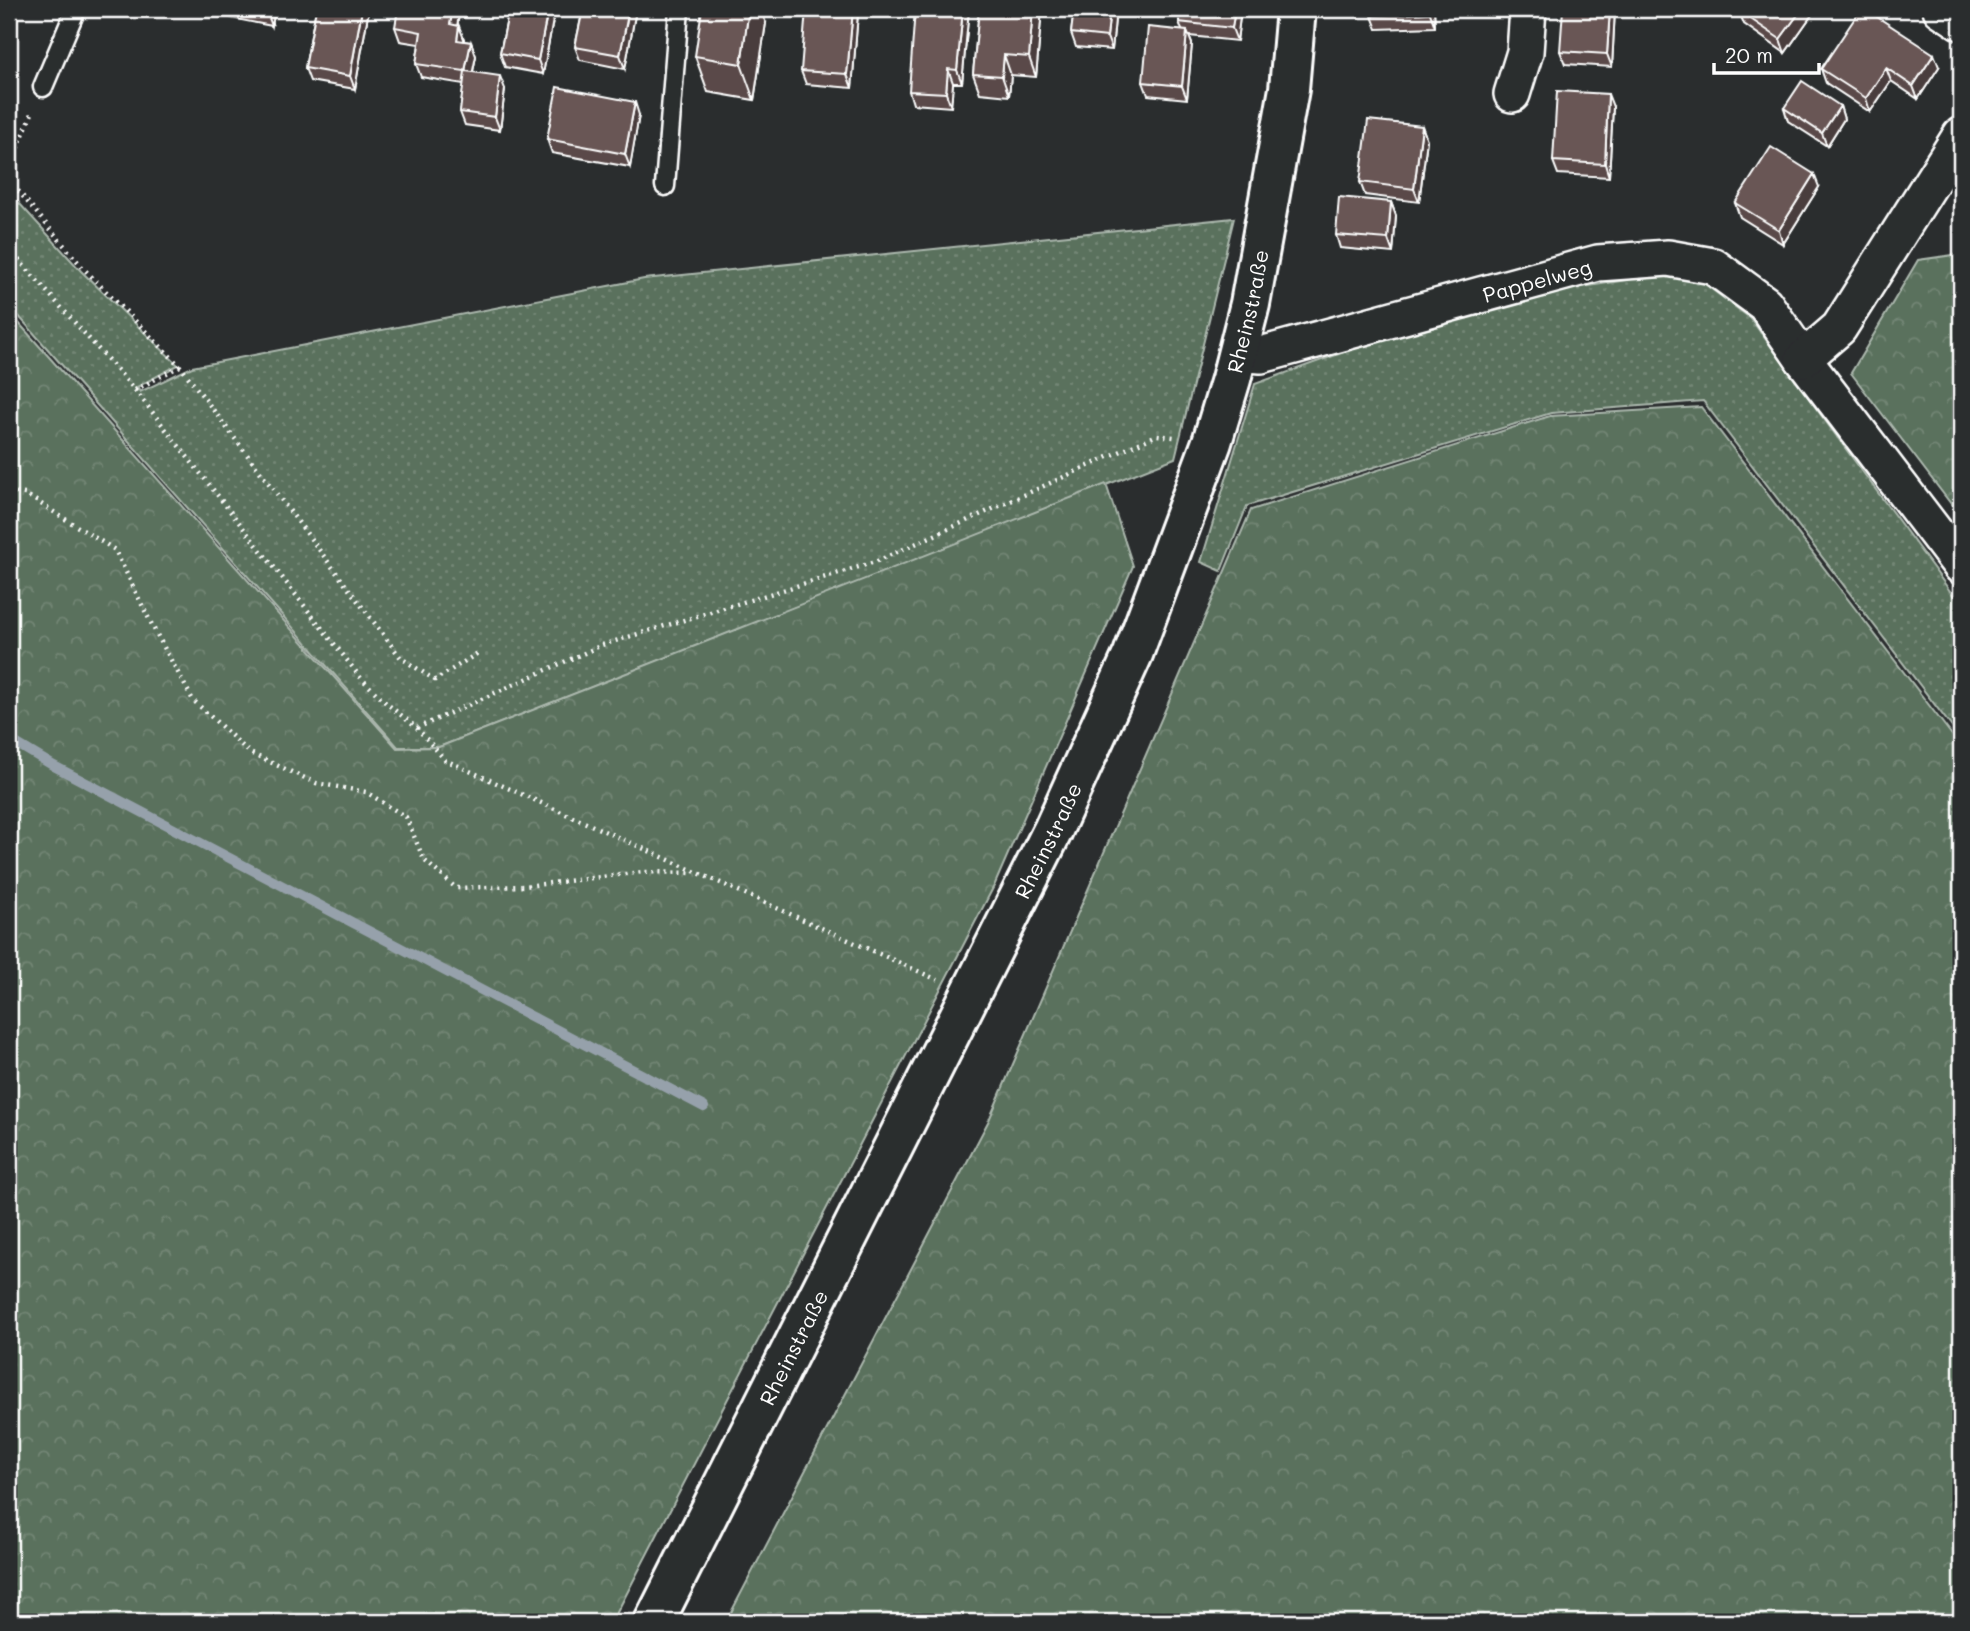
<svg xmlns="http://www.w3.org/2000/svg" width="1970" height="1631" viewBox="0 0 1970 1631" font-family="Mali,sans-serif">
<defs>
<pattern id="grass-dots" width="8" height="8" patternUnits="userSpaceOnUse" patternTransform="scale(1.75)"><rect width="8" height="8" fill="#5a715d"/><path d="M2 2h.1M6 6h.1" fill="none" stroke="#738675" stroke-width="1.8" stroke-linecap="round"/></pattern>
<pattern id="forest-crowns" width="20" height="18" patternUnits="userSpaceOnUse" patternTransform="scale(1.75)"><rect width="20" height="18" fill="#5a715d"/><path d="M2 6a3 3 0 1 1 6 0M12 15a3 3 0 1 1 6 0" fill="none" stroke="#738675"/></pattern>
</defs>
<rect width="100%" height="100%" fill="#2a2d2e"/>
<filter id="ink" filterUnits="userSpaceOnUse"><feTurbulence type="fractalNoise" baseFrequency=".0143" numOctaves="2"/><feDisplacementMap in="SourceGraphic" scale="14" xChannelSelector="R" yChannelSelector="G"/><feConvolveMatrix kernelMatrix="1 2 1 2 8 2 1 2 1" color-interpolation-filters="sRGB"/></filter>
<g filter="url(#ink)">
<path fill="url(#grass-dots)" stroke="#acb8ae" stroke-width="2" d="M 9,192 L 81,271 L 178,365 L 137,387 L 140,392 L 192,367 L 644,279 L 1234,218 L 1175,458 L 439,747 L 398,747 L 9,305 Z
M 1657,275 L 1702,282 L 1750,318 L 1961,606 L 1961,739 L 1703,401 L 1551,413 L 1247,506 L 1221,571 L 1201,562 L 1255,384 L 1361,346 L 1552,292 Z"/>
<path fill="url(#forest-crowns)" stroke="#acb8ae" stroke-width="2" d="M 1961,254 L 1961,517 L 1851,373 L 1918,260 Z
M 9,312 L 397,748 L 439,747 L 1106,484 L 1133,566 L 995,884 L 612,1622 L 9,1622 Z
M 1701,407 L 1961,747 L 1961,1622 L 726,1622 L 989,1120 L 1251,510 L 1550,416 Z"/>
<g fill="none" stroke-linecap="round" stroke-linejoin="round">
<path stroke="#96a1ab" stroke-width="10" d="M 9,739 L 54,766 L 704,1107"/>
<defs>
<path id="service" d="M 43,87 L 76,9
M 665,186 L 679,9"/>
<g id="minor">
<path d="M 1941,9 L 1961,22"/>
<path d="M 1512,94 L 1525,52 L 1528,9"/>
<path id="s1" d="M 1237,353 L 1261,355 L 1598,263 L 1668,258 L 1713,266 L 1765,304 L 1803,359 L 1961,566"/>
<path d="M 1803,359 L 1839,328 L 1961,135"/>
</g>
<g id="secondary">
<path id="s2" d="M 654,1622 L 1053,830 L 1133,654 L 1212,442 L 1231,379 L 1250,304 L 1289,89 L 1296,9"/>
</g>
</defs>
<use href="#service" stroke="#fff" stroke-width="23"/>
<use href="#minor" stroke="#fff" stroke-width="40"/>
<use href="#secondary" stroke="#fff" stroke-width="44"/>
<path stroke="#fff" stroke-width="4.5" stroke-dasharray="2 5" stroke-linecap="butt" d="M 9,180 L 84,269 L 180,366 L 401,658 L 435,680 L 478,653
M 12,182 L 13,159 L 33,111
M 9,249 L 135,390 L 361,678 L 386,703 L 417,728 L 445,760 L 938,980
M 135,390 L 180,366
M 9,492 L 25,494 L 115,550 L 155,631 L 193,700 L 250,753 L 316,783 L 366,792 L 406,817 L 424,860 L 456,888 L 526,886 L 642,872 L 694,873
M 417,728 L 602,645 L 875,562 L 1157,435 L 1174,437"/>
<use href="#service" stroke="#2a2d2e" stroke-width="18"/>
<use href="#minor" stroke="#2a2d2e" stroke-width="35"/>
<use href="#secondary" stroke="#2a2d2e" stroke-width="38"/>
</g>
<path fill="#5a4a49" stroke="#fff" stroke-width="2" d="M 228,9 L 275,9 L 272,26 L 231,18 Z
M 316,9 L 369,9 L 355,89 L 310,81 L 305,68 Z
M 460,9 L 457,26 L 464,39 L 464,41 L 471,42 L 476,56 L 473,72 L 505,89 L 500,130 L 465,125 L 460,112 L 464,84 L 421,77 L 416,64 L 419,44 L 400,41 L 395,27 Z
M 509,9 L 555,9 L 543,74 L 505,67 L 500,53 Z
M 583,9 L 633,9 L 635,15 L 625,69 L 580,60 L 575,47 Z
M 853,9 L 856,9 L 858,13 L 852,88 L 806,84 L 801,71 Z
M 969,9 L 962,83 L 953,83 L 951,107 L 913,104 L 909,91 Z
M 979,9 L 1042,9 L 1036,77 L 1011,75 L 1009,96 L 980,93 L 973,74 Z
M 1074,9 L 1116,9 L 1112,50 L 1076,47 L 1071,33 Z
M 1180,9 L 1241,9 L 1237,41 L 1189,36 L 1192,44 L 1187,99 L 1148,95 L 1143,82 L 1182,30 L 1179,22 Z
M 1372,9 L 1434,9 L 1435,27 L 1377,29 L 1372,16 Z
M 1615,9 L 1612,67 L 1565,64 L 1560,51 Z
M 1740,9 L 1816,9 L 1785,53 L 1744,24 L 1739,11 Z
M 766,23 L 754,100 L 708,92 L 695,56 Z
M 1939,67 L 1918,99 L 1891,81 L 1870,112 L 1826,83 L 1821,69 Z
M 1840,106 L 1844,119 L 1827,146 L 1788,121 L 1784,108 Z
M 1613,107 L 1609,177 L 1558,174 L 1553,161 Z
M 639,115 L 630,167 L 552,153 L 547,139 Z
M 1422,126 L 1427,140 L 1419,202 L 1365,195 L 1360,182 Z
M 1819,187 L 1783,244 L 1740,217 L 1735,203 Z
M 1391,202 L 1396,216 L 1393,253 L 1340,248 L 1336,235 Z"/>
<path fill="#4a3c3c" stroke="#fff" stroke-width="2" d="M 268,9 L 275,9 L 272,26 L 267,12 Z
M 362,9 L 369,9 L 355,89 L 350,76 Z
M 453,9 L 460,9 L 455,38 L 450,24 Z
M 548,9 L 555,9 L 543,74 L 538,60 Z
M 629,9 L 633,9 L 635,15 L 625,69 L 620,55 Z
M 749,9 L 760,9 L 766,23 L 754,100 L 741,64 Z
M 853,9 L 856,9 L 858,13 L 852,88 L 847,74 Z
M 963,9 L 969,9 L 962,83 L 957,70 Z
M 1033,9 L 1042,9 L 1036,77 L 1029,57 Z
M 1110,9 L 1116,9 L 1112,50 L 1107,37 Z
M 1235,9 L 1241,9 L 1237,41 L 1232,28 Z
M 1430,9 L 1434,9 L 1435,27 L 1430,13 Z
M 1610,9 L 1615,9 L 1612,67 L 1607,54 Z
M 1802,9 L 1816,9 L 1785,53 L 1780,39 Z
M 459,26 L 464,39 L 462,53 L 457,40 Z
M 1187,31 L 1192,44 L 1187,99 L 1182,86 Z
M 471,42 L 476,56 L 470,85 L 465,71 Z
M 1934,54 L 1939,67 L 1918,99 L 1913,86 Z
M 1004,55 L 1011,75 L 1009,96 L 1002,76 Z
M 1886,68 L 1891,81 L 1870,112 L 1866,98 Z
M 948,69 L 953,83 L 951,107 L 946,93 Z
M 500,76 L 505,89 L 500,130 L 495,117 Z
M 1608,94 L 1613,107 L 1609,177 L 1605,164 Z
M 635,102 L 639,115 L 630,167 L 625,154 Z
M 1840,106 L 1844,119 L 1827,146 L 1822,133 Z
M 1422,126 L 1427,140 L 1419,202 L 1414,189 Z
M 1814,174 L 1819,187 L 1783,244 L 1779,230 Z
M 1391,202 L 1396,216 L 1393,253 L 1388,239 Z"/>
<path fill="#695655" stroke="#fff" stroke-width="2" d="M 249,9 L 268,9 L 267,12 Z
M 316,9 L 362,9 L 350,76 L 305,68 Z
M 398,9 L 453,9 L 450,24 L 459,26 L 457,40 L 471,42 L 465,71 L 500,76 L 495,117 L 460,112 L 465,71 L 416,64 L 421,32 L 395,27 Z
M 509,9 L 548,9 L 538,60 L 500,53 Z
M 583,9 L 629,9 L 620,55 L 575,47 Z
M 702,9 L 749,9 L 741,64 L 695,56 Z
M 806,9 L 853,9 L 847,74 L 801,71 Z
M 915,9 L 963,9 L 957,70 L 948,69 L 946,93 L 909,91 Z
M 979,9 L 1033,9 L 1029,57 L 1004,55 L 1002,76 L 973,74 Z
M 1074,9 L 1110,9 L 1107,37 L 1071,33 Z
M 1180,9 L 1235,9 L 1232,28 L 1179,22 Z
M 1372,9 L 1430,9 L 1430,13 L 1372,16 Z
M 1563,9 L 1610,9 L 1607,54 L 1560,51 Z
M 1740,9 L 1802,9 L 1780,39 L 1739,11 Z
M 1861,9 L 1865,9 L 1934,54 L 1913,86 L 1886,68 L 1866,98 L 1821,69 Z
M 1148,27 L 1187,31 L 1182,86 L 1143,82 Z
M 1802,81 L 1840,106 L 1822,133 L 1784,108 Z
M 557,87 L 635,102 L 625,154 L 547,139 Z
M 1557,91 L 1608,94 L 1605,164 L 1553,161 Z
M 1368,120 L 1422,126 L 1414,189 L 1360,182 Z
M 1771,147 L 1814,174 L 1779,230 L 1735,203 Z
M 1339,197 L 1391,202 L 1388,239 L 1336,235 Z"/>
</g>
<g text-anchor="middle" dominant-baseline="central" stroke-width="5" stroke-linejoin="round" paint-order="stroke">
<g font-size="21" fill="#fff" stroke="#2a2d2e">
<text stroke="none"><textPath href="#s1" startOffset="310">Pappelweg</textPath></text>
<text stroke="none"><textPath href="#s2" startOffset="1442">Rheinstraße</textPath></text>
<text stroke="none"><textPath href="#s2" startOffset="875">Rheinstraße</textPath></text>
<text stroke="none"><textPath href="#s2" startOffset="308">Rheinstraße</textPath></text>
</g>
</g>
<rect width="1970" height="1631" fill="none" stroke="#2a2d2e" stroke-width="35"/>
<rect x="18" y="18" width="1935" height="1596" fill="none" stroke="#fff" stroke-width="2.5" filter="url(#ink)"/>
<path d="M1714 63v10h105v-10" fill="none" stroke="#ffffff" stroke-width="3.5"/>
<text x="1725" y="63" font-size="21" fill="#ffffff" stroke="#2a2d2e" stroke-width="5" paint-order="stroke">20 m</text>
</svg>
